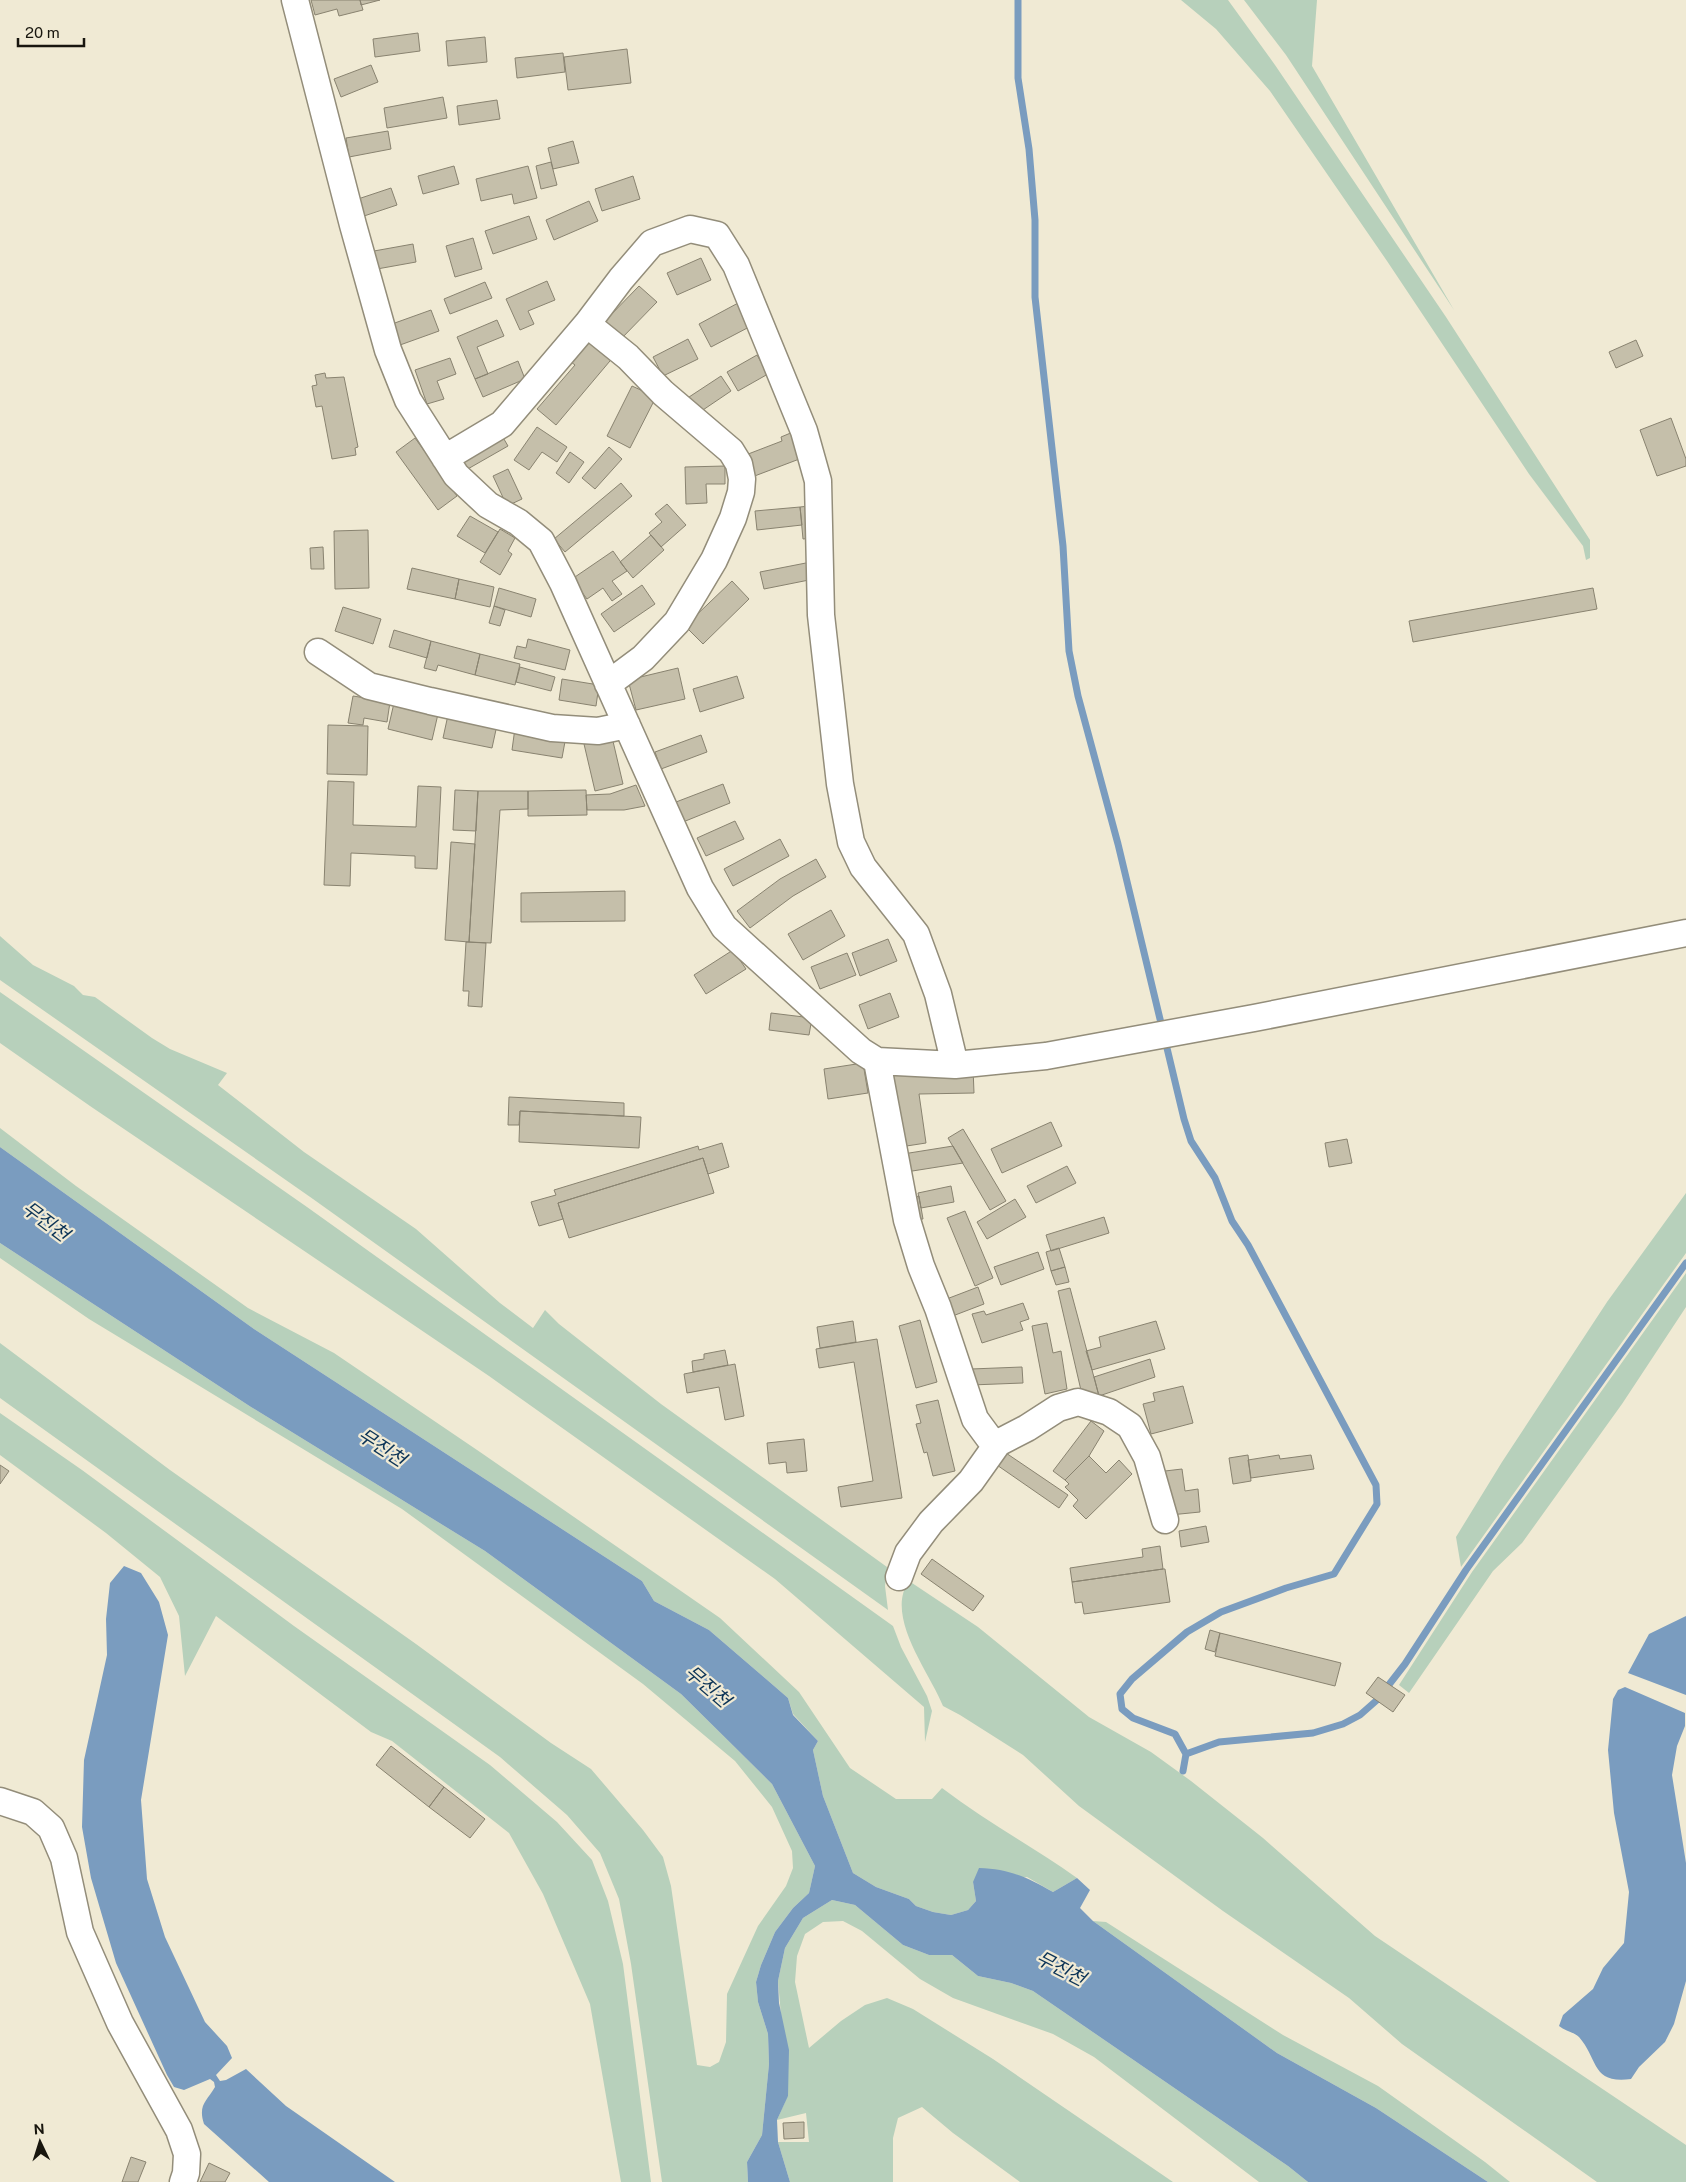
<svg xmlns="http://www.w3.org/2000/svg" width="1686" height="2182" viewBox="0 0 1686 2182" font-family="'Public Sans','Noto Sans KR',sans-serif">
<rect width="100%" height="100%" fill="#f0ead4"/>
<path fill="#b7d0bb" d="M 1181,0 L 1228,0 L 1275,65 L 1446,317 L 1590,540 L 1590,558 L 1586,560 L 1583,546 L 1529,474 L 1387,261 L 1270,91 L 1216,29 Z
M 1244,0 L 1317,0 L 1312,66 L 1454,310 L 1286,55 Z
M 0,936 L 33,965 L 74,986 L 83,995 L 95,997 L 152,1038 L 170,1049 L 227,1073 L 218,1085 L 304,1152 L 416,1229 L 500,1303 L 533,1328 L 545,1310 L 559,1324 L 661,1404 L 887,1567 L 885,1586 L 888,1610 L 313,1199 L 0,980 Z
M 0,992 L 307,1207 L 893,1626 L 901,1647 L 927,1696 L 932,1711 L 925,1742 L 924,1707 L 775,1579 L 489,1376 L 90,1106 L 0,1043 Z
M 0,1128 L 76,1186 L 248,1308 L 334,1353 L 480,1452 L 720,1618 L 799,1692 L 850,1768 L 896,1799 L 932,1799 L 942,1788 C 985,1821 1033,1847 1077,1878 L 1053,1892 L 1027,1877 L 973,1882 L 976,1901 L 968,1910 L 951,1915 L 933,1912 L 916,1906 L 909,1899 L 876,1887 L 853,1873 L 823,1796 L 813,1750 L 818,1741 L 793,1714 L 788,1698 L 709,1630 L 654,1601 L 642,1581 L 254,1329 L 0,1147 Z
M 1686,1193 L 1686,1253 L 1461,1567 L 1456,1537 L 1502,1462 L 1607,1302 Z
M 0,1243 L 251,1407 L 485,1551 L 681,1694 L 772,1784 L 815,1866 L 809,1893 L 793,1908 L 775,1932 L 761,1965 L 756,1982 L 758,2002 L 768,2034 L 769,2064 L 762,2135 L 747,2162 L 748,2182 L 662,2182 L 631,1964 L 619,1899 L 600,1853 L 567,1815 L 500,1757 L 0,1398 L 0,1343 L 170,1470 L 416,1644 L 551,1743 L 591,1769 L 643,1830 L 663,1857 L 671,1886 L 697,2065 L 710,2067 L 719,2062 L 726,2042 L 727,1994 L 758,1926 L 786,1886 L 793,1868 L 792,1851 L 772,1807 L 735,1761 L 643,1684 L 402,1509 L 89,1319 L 0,1258 Z
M 1686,1273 L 1686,1307 L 1622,1404 L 1522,1543 L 1493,1571 L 1409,1693 L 1399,1685 L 1472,1572 Z
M 0,1413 L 82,1470 L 294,1626 L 490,1765 L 557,1822 L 592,1860 L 608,1901 L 623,1964 L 651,2182 L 621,2182 L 590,2004 L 543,1894 L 509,1833 L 392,1741 L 371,1732 L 216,1616 L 185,1676 L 179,1616 L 160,1577 L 106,1533 L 0,1455 Z
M 909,1581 L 978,1627 L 1089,1717 L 1151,1752 L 1191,1781 L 1263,1838 L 1375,1936 L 1686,2145 L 1686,2182 L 1597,2182 L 1402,2044 L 1349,1998 L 1223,1911 L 1079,1806 L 1023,1755 L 960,1715 L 943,1706 C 930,1673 884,1616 909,1581 Z
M 832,1900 L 855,1905 L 903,1945 L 929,1955 L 952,1955 L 978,1976 L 1011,1983 L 1033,1991 L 1288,2166 L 1308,2182 L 1259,2182 L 1094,2057 L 1053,2034 L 953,1998 L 920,1979 L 862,1931 L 843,1921 L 823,1922 L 805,1934 L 797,1956 L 795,1982 L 809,2048 L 841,2021 L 865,2005 L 887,1998 L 913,2009 L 993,2059 L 1173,2182 L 1020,2182 L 953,2133 L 922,2107 L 898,2118 L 893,2138 L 893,2182 L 790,2182 L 778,2142 L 809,2142 L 806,2113 L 777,2120 L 788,2095 L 778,1981 L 785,1948 L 803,1918 Z
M 1093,1921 L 1106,1922 L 1283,2035 L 1378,2086 L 1485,2162 L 1510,2182 L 1488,2182 L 1376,2108 L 1277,2053 Z"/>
<path fill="#7a9cbf" d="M 0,1147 L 254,1329 L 642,1581 L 654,1601 L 709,1630 L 788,1698 L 793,1715 L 818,1741 L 813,1750 L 823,1796 L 853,1873 L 876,1887 L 909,1899 L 916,1906 L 933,1912 L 951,1915 L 968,1910 L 976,1901 L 973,1882 L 979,1868 C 1009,1869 1027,1877 1053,1892 L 1077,1878 L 1090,1890 L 1080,1908 L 1093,1921 L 1277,2053 L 1376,2108 L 1488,2182 L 1308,2182 L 1288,2166 L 1033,1991 L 1011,1983 L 978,1976 L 952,1955 L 929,1955 L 903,1945 L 855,1905 L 832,1900 L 803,1918 L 785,1948 L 778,1981 L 779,2003 L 789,2050 L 788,2096 L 777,2120 L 778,2142 L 790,2182 L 748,2182 L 747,2162 L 762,2135 L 769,2064 L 768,2034 L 758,2002 L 756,1982 L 761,1965 L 775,1932 L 793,1908 L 809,1893 L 815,1866 L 772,1784 L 681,1694 L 485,1551 L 251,1407 L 0,1243 Z
M 124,1566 L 141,1573 L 159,1602 L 168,1635 L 141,1800 L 147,1879 L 165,1937 L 205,2022 L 227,2046 L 232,2058 L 216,2075 L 220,2081 L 226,2080 L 246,2069 L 286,2106 L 395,2182 L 269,2182 L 204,2124 C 198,2105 206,2102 215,2087 L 214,2082 L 210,2079 L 184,2090 L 174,2087 L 167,2075 L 116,1963 L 91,1878 L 82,1827 L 84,1760 L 107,1655 L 106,1619 L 110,1583 Z
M 1686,1616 L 1686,1695 L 1628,1673 L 1649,1634 Z
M 1625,1687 L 1685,1713 L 1685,1726 L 1677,1746 L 1672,1775 L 1686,1863 L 1686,1981 L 1674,2024 L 1665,2042 L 1639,2067 L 1631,2079 C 1591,2084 1599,2060 1579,2037 C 1574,2032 1565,2031 1559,2026 L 1563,2015 L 1593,1989 L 1603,1968 L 1624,1943 L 1629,1892 L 1614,1813 L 1608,1750 L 1613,1699 L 1618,1690 Z"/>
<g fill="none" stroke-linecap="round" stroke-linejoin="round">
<path stroke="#7a9cbf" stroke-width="7" d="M 1018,0 L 1018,78 L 1029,149 L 1035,220 L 1035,297 L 1063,546 L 1069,651 L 1078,696 L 1118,844 L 1184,1119 L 1191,1141 L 1215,1178 L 1232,1221 L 1248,1245 L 1376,1485 L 1377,1504 L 1334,1574 L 1286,1588 L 1221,1612 L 1187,1632 L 1132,1679 L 1120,1694 L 1122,1709 L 1133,1718 L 1175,1734 L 1186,1754 L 1183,1771
M 1186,1754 L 1219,1742 L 1313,1733 L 1343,1724 L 1360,1715 L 1377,1700 L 1405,1664 L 1466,1570 L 1686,1263"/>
</g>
<path fill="#c5bfaa" stroke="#898370" d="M 311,0 L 360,0 L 363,10 L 339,16 L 337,9 L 315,15 Z
M 360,0 L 380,0 L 361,5 Z
M 418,33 L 420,51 L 375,57 L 373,39 Z
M 485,37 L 487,62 L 448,66 L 446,41 Z
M 627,49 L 631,83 L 568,90 L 564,57 Z
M 563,53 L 565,72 L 517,78 L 515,58 Z
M 371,65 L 378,82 L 341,97 L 334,79 Z
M 443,97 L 447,118 L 387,128 L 384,108 Z
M 497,100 L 500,119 L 459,125 L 457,106 Z
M 388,131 L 391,149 L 349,157 L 346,138 Z
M 573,141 L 579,163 L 553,169 L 548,148 Z
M 551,162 L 557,185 L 541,189 L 536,166 Z
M 454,166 L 459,184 L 423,194 L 418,176 Z
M 528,166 L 537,198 L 514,204 L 512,194 L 481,201 L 476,179 Z
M 633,176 L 640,199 L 602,211 L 595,189 Z
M 391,188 L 397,205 L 361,217 L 355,200 Z
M 589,201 L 598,221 L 554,240 L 546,220 Z
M 529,216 L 537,239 L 493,254 L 485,231 Z
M 473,238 L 482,269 L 455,277 L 446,246 Z
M 413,244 L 416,262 L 377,269 L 374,251 Z
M 701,258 L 711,280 L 677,295 L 667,273 Z
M 547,281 L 555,300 L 528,311 L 534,324 L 520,330 L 506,299 Z
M 485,282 L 492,298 L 450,314 L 444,299 Z
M 639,286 L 657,302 L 619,341 L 602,324 Z
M 740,302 L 753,325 L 711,347 L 699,324 Z
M 431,310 L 439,331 L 400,345 L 392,324 Z
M 497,320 L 504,336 L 477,347 L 488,374 L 475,379 L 457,337 Z
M 593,337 L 615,355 L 556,425 L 537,409 L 575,365 L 571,362 Z
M 688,339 L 698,359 L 663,376 L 653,357 Z
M 1636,340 L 1643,356 L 1616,368 L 1609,352 Z
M 757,355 L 768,374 L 738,391 L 727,372 Z
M 450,358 L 456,374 L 437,381 L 444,399 L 427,404 L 415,370 Z
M 518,361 L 525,379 L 483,397 L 475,379 Z
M 325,373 L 326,378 L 344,377 L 358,447 L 355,448 L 356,455 L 332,459 L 322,406 L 316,407 L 312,386 L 317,385 L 315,375 Z
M 721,376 L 731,391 L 697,414 L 686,399 Z
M 632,386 L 656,397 L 630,448 L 607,436 Z
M 1671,418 L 1686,459 L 1686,466 L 1657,476 L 1640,430 Z
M 537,427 L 567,447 L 557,462 L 542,452 L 529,470 L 514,460 Z
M 793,432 L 802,458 L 752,477 L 743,456 L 782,441 L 781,437 Z
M 501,434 L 508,446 L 466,470 L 459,457 Z
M 415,438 L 457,496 L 438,510 L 396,452 Z
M 609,447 L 622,459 L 595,489 L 582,478 Z
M 570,452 L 584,462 L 569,483 L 556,473 Z
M 725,466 L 725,484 L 706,484 L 707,503 L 686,504 L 685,467 Z
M 508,469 L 522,499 L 507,506 L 493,476 Z
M 621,483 L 632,496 L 565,552 L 554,539 Z
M 667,504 L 686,525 L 661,547 L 649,533 L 662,522 L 655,514 Z
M 809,506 L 812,538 L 803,539 L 800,507 Z
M 800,507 L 802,525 L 757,530 L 755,511 Z
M 470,516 L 498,532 L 485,553 L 457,536 Z
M 500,529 L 515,538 L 508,551 L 512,554 L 500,575 L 480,562 Z
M 368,530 L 369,588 L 335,589 L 334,531 Z
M 651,535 L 664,550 L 633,578 L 620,562 Z
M 323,547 L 324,569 L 311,569 L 310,548 Z
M 613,551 L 627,571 L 612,581 L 622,594 L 612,601 L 603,588 L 587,599 L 572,579 Z
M 811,562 L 814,579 L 764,589 L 760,572 Z
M 412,568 L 459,579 L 455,599 L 407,589 Z
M 459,579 L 494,587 L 490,607 L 455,599 Z
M 732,581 L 749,599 L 703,644 L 685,626 Z
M 642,585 L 655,604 L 614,632 L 601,614 Z
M 499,588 L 536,599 L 531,617 L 494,606 Z
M 1593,588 L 1597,609 L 1413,642 L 1409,621 Z
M 494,606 L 505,610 L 500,626 L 489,623 Z
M 343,607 L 381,619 L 373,644 L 335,631 Z
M 394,630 L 431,641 L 427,658 L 389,647 Z
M 528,639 L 570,650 L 565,670 L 514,658 L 517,646 L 526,648 Z
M 431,641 L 480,654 L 475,675 L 438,665 L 436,671 L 424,668 Z
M 480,654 L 520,664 L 515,685 L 475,675 Z
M 520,667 L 555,677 L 551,691 L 516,682 Z
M 678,668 L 685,699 L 636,710 L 628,680 Z
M 737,676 L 744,698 L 700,712 L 693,689 Z
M 562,679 L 599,685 L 596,706 L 559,700 Z
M 353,696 L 390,702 L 387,722 L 364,718 L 363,725 L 348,723 Z
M 394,703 L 438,714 L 432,740 L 388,729 Z
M 448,715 L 497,725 L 492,748 L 443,738 Z
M 328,725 L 368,726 L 367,775 L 327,774 Z
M 515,728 L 566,736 L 562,758 L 512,750 Z
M 701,735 L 707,752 L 661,769 L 655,752 Z
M 612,737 L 623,784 L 595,791 L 584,744 Z
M 328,781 L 354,782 L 353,825 L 416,827 L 418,786 L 441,787 L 437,869 L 415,868 L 415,856 L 351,853 L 350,886 L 324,885 Z
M 723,784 L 730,803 L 683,822 L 676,802 Z
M 636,785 L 645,806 L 624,810 L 587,810 L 586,795 L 610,794 Z
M 455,790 L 478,791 L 476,831 L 453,830 Z
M 586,790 L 587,815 L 528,816 L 528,791 Z
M 478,791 L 528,791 L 528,809 L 500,810 L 491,943 L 469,942 Z
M 735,821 L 744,839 L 706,856 L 697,838 Z
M 780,839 L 789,856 L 733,886 L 724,869 Z
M 451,842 L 475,844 L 469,942 L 445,940 Z
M 816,859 L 826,877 L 793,896 L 750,928 L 737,911 L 780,879 Z
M 625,891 L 625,921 L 521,922 L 521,893 Z
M 831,910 L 845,936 L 803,960 L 788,934 Z
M 888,939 L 897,961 L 860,976 L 852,953 Z
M 466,942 L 486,943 L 482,1007 L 468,1006 L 469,991 L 463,991 Z
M 733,950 L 746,969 L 706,994 L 694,975 Z
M 847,953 L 856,975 L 820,989 L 811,967 Z
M 890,993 L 899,1017 L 868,1029 L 859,1005 Z
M 771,1013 L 812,1018 L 809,1035 L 769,1030 Z
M 863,1063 L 868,1093 L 828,1099 L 824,1069 Z
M 973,1068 L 974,1093 L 919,1094 L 926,1143 L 900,1147 L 887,1071 Z
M 509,1097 L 624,1103 L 624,1116 L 520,1111 L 519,1125 L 508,1125 Z
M 520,1111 L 641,1117 L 639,1148 L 519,1142 Z
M 1051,1122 L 1062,1146 L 1002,1173 L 991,1149 Z
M 963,1129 L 1006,1201 L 990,1210 L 948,1138 Z
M 1347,1139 L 1352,1163 L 1329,1167 L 1325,1143 Z
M 722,1143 L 729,1167 L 708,1174 L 703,1158 L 558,1203 L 563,1219 L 539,1226 L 531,1202 L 556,1195 L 554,1190 L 698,1146 L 699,1150 Z
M 953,1146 L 963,1163 L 906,1172 L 903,1154 Z
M 703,1158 L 714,1193 L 569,1238 L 558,1203 Z
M 1067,1166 L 1076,1183 L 1036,1203 L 1027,1186 Z
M 951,1186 L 954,1202 L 921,1208 L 918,1193 Z
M 919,1196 L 923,1219 L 914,1220 L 910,1198 Z
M 1015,1199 L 1026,1217 L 987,1239 L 977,1222 Z
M 965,1211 L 993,1278 L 975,1286 L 947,1218 Z
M 1104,1217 L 1109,1233 L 1051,1251 L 1046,1235 Z
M 1059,1248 L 1065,1267 L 1051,1271 L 1046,1252 Z
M 1038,1252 L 1044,1269 L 1001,1285 L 994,1267 Z
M 1065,1267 L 1069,1282 L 1056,1285 L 1051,1271 Z
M 978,1287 L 984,1304 L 950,1317 L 944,1300 Z
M 1070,1288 L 1099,1396 L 1083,1399 L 1058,1291 Z
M 1023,1303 L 1029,1319 L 1020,1322 L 1023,1330 L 982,1343 L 972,1314 L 984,1311 L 986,1315 Z
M 920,1320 L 937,1382 L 916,1388 L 899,1326 Z
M 853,1321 L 856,1342 L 820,1348 L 817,1327 Z
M 1156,1321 L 1165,1349 L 1092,1370 L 1086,1351 L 1101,1347 L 1099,1337 Z
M 1047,1323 L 1053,1353 L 1061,1351 L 1067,1389 L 1045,1394 L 1032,1326 Z
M 877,1339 L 902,1498 L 841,1507 L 838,1487 L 873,1481 L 854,1362 L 819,1368 L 816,1349 Z
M 725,1350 L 728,1365 L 693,1372 L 692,1361 L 704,1359 L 704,1354 Z
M 1150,1359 L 1155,1377 L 1099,1396 L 1094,1377 Z
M 735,1364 L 744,1416 L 725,1420 L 719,1387 L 687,1393 L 684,1374 Z
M 1022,1367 L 1023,1383 L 971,1385 L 971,1369 Z
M 1183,1386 L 1193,1423 L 1151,1434 L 1143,1404 L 1155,1401 L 1153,1393 Z
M 938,1400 L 955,1471 L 933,1476 L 927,1452 L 924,1453 L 916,1424 L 921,1423 L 916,1405 Z
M 1091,1421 L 1104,1431 L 1089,1456 L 1065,1480 L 1053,1471 Z
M 804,1439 L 807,1471 L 787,1473 L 786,1462 L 769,1464 L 767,1443 Z
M 1003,1451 L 1068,1495 L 1059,1508 L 994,1463 Z
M 1248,1455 L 1251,1481 L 1233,1484 L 1229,1458 Z
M 1279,1455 L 1280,1459 L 1311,1455 L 1314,1469 L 1251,1478 L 1248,1460 Z
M 1089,1456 L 1106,1473 L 1119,1460 L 1132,1474 L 1086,1519 L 1073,1506 L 1078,1500 L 1065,1487 L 1069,1484 L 1065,1480 Z
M 0,1465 L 9,1471 L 0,1484 Z
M 1182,1469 L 1185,1491 L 1198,1489 L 1200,1512 L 1170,1515 L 1165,1471 Z
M 1206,1526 L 1209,1542 L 1181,1547 L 1179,1531 Z
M 1160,1546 L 1163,1569 L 1072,1582 L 1070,1568 L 1143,1557 L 1142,1549 Z
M 932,1559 L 984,1596 L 973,1611 L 921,1574 Z
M 1163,1569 L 1165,1569 L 1170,1602 L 1084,1614 L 1082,1602 L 1075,1603 L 1072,1582 Z
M 1210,1630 L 1220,1633 L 1215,1652 L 1205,1649 Z
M 1220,1633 L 1341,1663 L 1335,1686 L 1215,1656 Z
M 1378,1677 L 1405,1695 L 1393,1712 L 1366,1693 Z
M 391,1746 L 444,1787 L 429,1807 L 376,1765 Z
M 444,1787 L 485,1819 L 470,1838 L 429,1807 Z
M 804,2122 L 804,2138 L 784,2139 L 783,2123 Z
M 131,2157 L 146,2162 L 138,2182 L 122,2182 Z
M 209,2163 L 230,2173 L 225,2182 L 200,2182 Z"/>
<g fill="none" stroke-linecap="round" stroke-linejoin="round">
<defs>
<path id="minor" d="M 295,0 L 353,225 L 388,350 L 408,400 L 456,475 L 488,505 L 518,522 L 541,541 L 563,583 L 700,888 L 724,927 L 861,1051 L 877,1061 L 955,1065 L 1046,1056 L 1254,1018 L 1686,933
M 587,324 L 628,357 L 663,393 L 731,451 L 739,464 L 742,479 L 741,492 L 733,518 L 714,560 L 677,622 L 643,658 L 608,684
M 445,458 L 502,424 L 587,324 L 621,279 L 652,243 L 690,229 L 717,235 L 736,265 L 804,431 L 818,481 L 821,615 L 840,784 L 851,842 L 863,867 L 916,934 L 938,994 L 955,1065
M 318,652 L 369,686 L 430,701 L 552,728 L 598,731 L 627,725
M 877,1061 L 907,1220 L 921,1266 L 938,1308 L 975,1419 L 989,1438 L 998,1443 L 1027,1428 L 1058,1408 L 1078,1402 L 1109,1412 L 1130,1426 L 1147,1457 L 1165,1520
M 899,1577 L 908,1553 L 931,1522 L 971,1481 L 998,1443
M 0,1801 L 33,1812 L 51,1828 L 64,1858 L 80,1932 L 120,2023 L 179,2130 L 187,2154 L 186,2173 L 183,2182"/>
</defs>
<use href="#minor" stroke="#938d7a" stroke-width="29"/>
<use href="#minor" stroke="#fff" stroke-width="26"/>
</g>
<g text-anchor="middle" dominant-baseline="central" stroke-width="4.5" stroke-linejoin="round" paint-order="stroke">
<g font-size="19" font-style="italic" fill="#0b3356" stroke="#f0ead4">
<text transform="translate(46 1221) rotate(37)">무진천</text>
<text transform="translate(382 1447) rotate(33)">무진천</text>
<text transform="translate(708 1686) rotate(41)">무진천</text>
<text transform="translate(1061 1968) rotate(27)">무진천</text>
</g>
</g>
<g transform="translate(40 2142) rotate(356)" stroke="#f0ead4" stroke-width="4" paint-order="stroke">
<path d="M0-4L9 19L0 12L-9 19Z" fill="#18160e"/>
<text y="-8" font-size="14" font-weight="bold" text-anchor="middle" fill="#18160e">N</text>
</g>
<path d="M18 38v8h66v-8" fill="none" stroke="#18160e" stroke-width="2.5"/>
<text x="25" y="38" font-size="15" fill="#18160e" stroke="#f0ead4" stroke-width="4" paint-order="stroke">20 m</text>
</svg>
